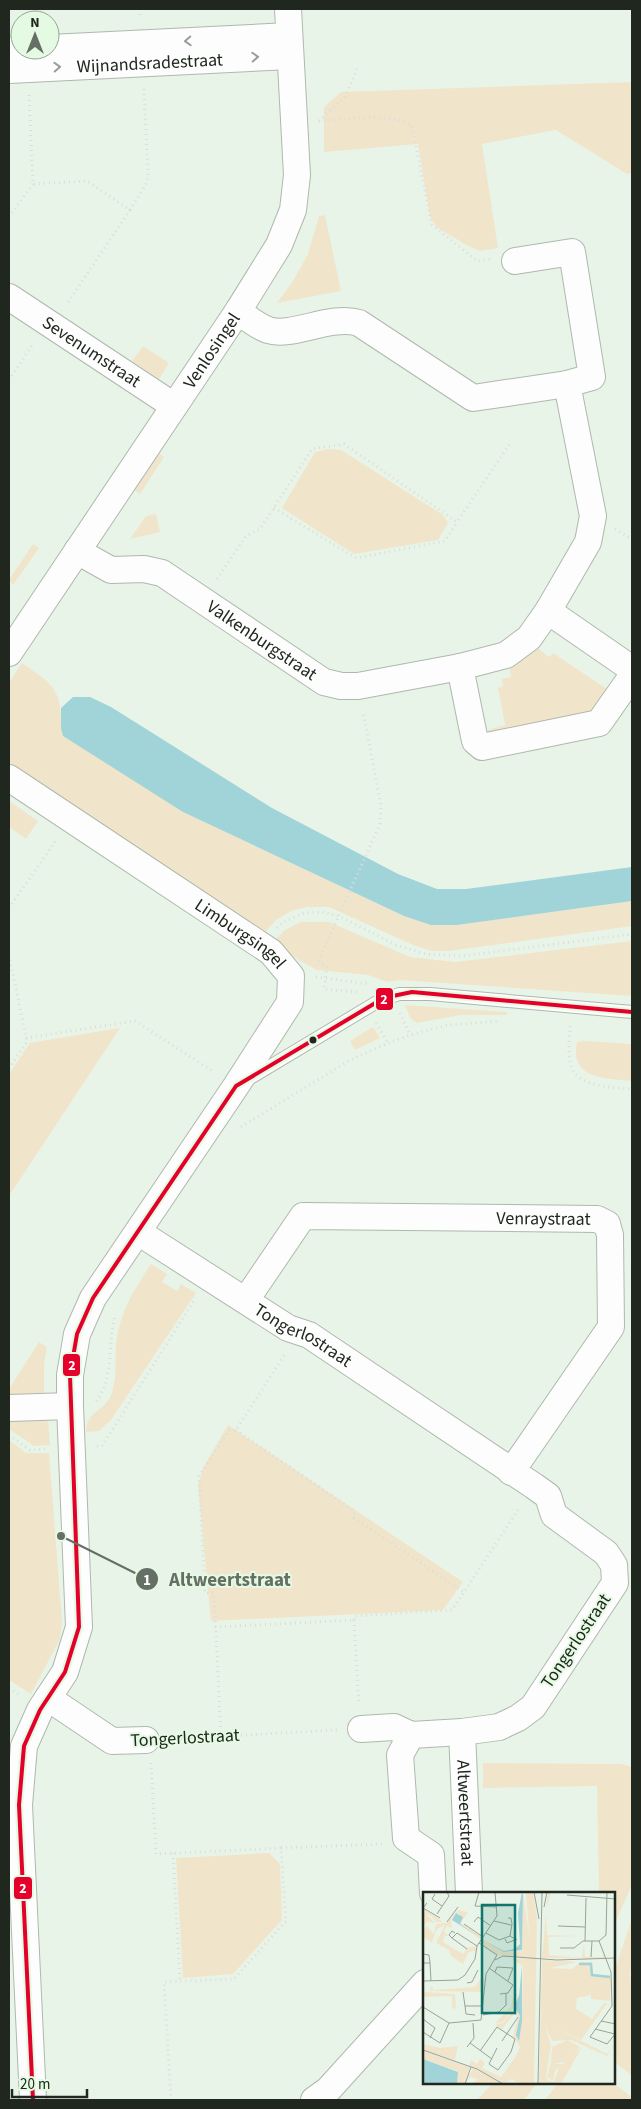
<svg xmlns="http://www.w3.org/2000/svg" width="641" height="2109" viewBox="0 0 641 2109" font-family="'Source Sans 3',sans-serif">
<rect width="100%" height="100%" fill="#e9f4e8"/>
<path fill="#f0e5ca" d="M 632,82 L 632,173 L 627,174 L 556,130 L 482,144 L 498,248 L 480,251 L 468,246 L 436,227 L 430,216 L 418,144 L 324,152 L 324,107 L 341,92 Z
M 325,215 L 341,291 L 277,303 L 293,281 L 308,254 L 319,216 Z
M 143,346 L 169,363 L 159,379 L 132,361 Z
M 330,449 L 341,450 L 443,515 L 448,523 L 438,540 L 354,554 L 282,508 L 315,452 Z
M 157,452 L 164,457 L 140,494 L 133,489 Z
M 156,514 L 160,532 L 130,539 L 146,516 Z
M 33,544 L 39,548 L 13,585 L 9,580 Z
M 535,646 L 549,657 L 553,653 L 610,691 L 595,716 L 489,736 L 488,730 L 505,725 L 498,688 L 503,686 L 502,679 L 511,677 L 509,665 Z
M 22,663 C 52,684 62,688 61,728 L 183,812 L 404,916 L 457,925 L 632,901 L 632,926 L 449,951 L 432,951 L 413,945 L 329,907 L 307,907 L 291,911 L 276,920 L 262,936 L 9,765 L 9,683 Z
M 9,801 L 38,821 L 26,839 L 9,827 Z
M 301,922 L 329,922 L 410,957 L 455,962 L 632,941 L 632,996 L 399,980 L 387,982 L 368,975 L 317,970 L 300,961 L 273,942 L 285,930 Z
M 405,1005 L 507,1012 L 507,1015 L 461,1015 L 417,1023 L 410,1018 Z
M 373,1027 L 380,1038 L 355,1050 L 350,1041 Z
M 120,1028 L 9,1196 L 9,1074 L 30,1043 Z
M 585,1041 L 632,1044 L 632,1081 C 606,1078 569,1080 577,1042 Z
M 151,1264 L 167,1274 L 162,1282 L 177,1291 L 181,1284 L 196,1293 L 111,1420 L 99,1431 L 86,1432 C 87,1410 104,1412 111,1395 C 117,1380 115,1361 116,1345 C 120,1311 133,1292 151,1264 Z
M 39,1342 L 47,1347 L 44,1364 L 44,1399 L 9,1400 L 9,1389 Z
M 9,1417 L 48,1418 L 50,1445 L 34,1446 L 9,1429 Z
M 228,1425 L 463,1582 L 443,1610 L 211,1621 L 198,1485 L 203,1468 Z
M 9,1440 L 26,1453 L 49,1453 L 62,1622 L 60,1639 L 31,1694 L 9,1680 Z
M 483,1763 L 621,1764 L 632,1767 L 632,1885 L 615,1923 L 615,1893 L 599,1893 L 597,1786 L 483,1788 Z
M 269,1853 L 280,1864 L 282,1920 L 233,1974 L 183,1978 L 176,1858 Z
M 632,1919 L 632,1969 L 630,1972 L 632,1991 L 632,2076 L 615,2062 L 615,1969 Z
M 493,2083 L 537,2083 L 524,2100 L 477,2100 Z
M 558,2083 L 613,2083 L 632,2097 L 632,2100 L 545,2100 Z"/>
<path fill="#a1d4d9" d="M 73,697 L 90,697 L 111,707 L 272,808 L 398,874 L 437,889 L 466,889 L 632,867 L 632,901 L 457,925 L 431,925 L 404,916 L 183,812 L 63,736 L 61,728 L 61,708 Z"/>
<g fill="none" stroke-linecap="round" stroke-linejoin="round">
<defs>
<path id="service" d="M 247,1080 L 377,1002 L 399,994 L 430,994 L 632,1012"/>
<g id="minor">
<path d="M 50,48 L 289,36"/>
<path d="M 9,50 L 20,49"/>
<path id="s1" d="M 9,70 L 290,56"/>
<path id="s2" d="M 9,297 L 174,406"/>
<path d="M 238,311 C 247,318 257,326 268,330 C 292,338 331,314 359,323 L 473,398 L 567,384 L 592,377 L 572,252 L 515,261"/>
<path id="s3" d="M 77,551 L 111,570 L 144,569 L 162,573 L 324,682 L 341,686 L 358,686 L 460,667 L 506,655 L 529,638 L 548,611 L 632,669"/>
<path d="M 548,611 L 588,542 L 593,516 L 567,384"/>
<path id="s4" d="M 9,653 L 238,311 L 279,245 L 293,210 L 297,175 L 288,9"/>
<path d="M 460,667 L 475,741 L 482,747 L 599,723 L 632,676"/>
<path id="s5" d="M 9,778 L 271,952 L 291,976 L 290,1002 L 236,1086 L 93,1298 L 77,1334 L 70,1375 L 70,1406 L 79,1627 L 65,1672 L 40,1710 L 24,1746 L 19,1805 L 33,2100"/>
<path id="s6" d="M 138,1232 L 288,1328 L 309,1335 L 534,1486 L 548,1496 L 554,1515 L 606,1553 L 614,1565 L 615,1583 L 533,1707 L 518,1718 L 499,1727 L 462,1732 L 411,1735 L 394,1727 L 361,1729"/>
<path id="s7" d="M 246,1300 L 303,1216 L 597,1219 L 607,1224 L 610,1235 L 611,1327 L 511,1472"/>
<path d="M 9,1408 L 70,1406"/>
<path d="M 48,1698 L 112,1741 L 146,1740"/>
<path id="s8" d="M 462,1732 L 469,1893"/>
<path d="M 411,1735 L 400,1755 L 406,1838 L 431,1855 L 433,1893"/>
<path d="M 314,2100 L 328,2090 L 425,1983"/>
</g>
</defs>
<use href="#service" stroke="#afb8ae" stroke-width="14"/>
<use href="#minor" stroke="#afb8ae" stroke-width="28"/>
<path stroke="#daddd9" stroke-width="3" stroke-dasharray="1 4" stroke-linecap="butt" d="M 140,9 L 140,19
M 29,95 L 33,184 L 87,181 L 130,210 L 67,304
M 319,121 C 346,120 390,111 412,126 L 432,225 L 477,261 L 492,259
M 319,121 L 345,97 L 357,69
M 130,210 L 145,186 L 148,177 L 144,88
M 9,217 L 33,184
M 9,380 L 33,344
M 274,508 L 356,558 L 445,541 L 457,522
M 615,529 L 632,539
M 217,579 L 246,536 L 260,529 L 312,449 L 344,444 L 457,522 L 511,442
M 9,908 L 57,839
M 277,928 L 283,922 L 304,913 L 321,912 L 339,916 L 396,945 L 426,954 L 463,956 L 632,934
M 9,955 L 27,1042 L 9,1068
M 316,977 L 369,984
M 357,992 L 324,989 L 327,966 L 317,964 L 380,824 L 381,806 L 363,711
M 400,1013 L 410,1035
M 376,1023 L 388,1043
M 570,1026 C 570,1038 567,1053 571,1065 C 577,1088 614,1087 632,1089
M 26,1038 L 135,1021 L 214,1072
M 241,1127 L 350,1060 L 381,1046 L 410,1035 L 448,1025 L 500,1021
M 96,1401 C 115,1378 107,1344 115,1316
M 236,1430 L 354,1511 L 354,1518 L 464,1592 L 520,1507
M 9,1435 L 30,1450 L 46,1449
M 97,1446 L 102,1446 L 195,1299
M 354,1620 L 359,1704
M 215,1627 L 354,1620 L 354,1616 L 452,1610 L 464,1592
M 9,1688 L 19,1695
M 221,1737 L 214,1593 L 205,1593 L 199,1476 L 229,1430 L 236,1430 L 285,1354
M 171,1739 L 337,1730
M 151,1763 L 156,1854 L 281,1848 L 286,1921 L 234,1979 L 164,1982 L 171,2100
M 281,1848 L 383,1844
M 173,1853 L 180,1981"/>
<use href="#service" stroke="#fcfdfc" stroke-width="12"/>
<use href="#minor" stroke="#fcfdfc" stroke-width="26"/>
<defs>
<path id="bus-1" d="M 33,2100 L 19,1805 L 24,1746 L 40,1710 L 65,1672 L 79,1627 L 70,1375 L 77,1334 L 93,1298 L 236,1086 L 377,1002 L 388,997 L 412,992 L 632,1012"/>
</defs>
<use href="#bus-1" stroke="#e5fae2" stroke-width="8"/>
<use href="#bus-1" stroke="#e4002b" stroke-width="4"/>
</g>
<defs><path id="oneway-chevron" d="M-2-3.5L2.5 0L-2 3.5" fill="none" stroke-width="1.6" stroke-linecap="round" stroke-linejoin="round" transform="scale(1.25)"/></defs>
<g stroke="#999d99">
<use href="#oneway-chevron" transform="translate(188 41) rotate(177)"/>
<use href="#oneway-chevron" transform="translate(255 57) rotate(-3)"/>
<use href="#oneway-chevron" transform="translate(57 67) rotate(-3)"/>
</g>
<circle fill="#20271f" stroke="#e5fae2" stroke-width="2" cx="313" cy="1040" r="4.5"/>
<g text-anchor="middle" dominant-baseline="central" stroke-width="4" stroke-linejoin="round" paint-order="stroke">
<g font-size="18" fill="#20271f" stroke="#e5fae2">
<text stroke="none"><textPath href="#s1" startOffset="141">Wijnandsradestraat</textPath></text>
<text stroke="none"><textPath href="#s4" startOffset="364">Venlosingel</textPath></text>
<text stroke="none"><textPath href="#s2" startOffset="99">Sevenumstraat</textPath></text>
<text stroke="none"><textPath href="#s3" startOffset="211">Valkenburgstraat</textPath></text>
<text stroke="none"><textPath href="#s5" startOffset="279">Limburgsingel</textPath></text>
<text stroke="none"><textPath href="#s7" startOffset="342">Venraystraat</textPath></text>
<text stroke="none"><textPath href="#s6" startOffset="195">Tongerlostraat</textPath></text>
<text transform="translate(576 1641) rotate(-56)">Tongerlostraat</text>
<text transform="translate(185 1738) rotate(-3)">Tongerlostraat</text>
<text stroke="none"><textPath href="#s8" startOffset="81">Altweertstraat</textPath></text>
</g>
</g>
<g transform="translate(423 1892)">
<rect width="192" height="192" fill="#e9f4e8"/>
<path d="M 100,0 L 106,42 L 103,0 L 110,0 L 114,25 L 111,192 L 96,192 L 89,187 L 81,192 L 46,173 L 48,168 L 54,172 L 57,167 L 62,171 L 59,176 L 78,185 L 93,164 L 97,155 L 90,144 L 95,125 L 91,122 L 79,137 L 72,132 L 80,131 L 89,119 L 97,124 L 95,137 L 99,119 L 100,74 L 88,67 L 106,66 L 75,63 L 57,51 L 60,47 L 81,60 L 99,59 ZM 125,0 L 128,0 L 123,19 L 124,43 L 161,44 L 125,45 L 126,63 L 159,66 L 161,50 L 162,65 L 180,65 L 180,62 L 183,67 L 119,66 ZM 0,17 L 13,25 L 20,30 L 13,30 L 8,24 L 3,22 L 12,31 L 4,30 L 0,36 ZM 35,18 L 45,20 L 38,31 L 59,45 L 57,47 L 37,32 L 39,25 L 35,21 L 28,27 L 29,36 L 24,34 L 21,39 L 25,44 L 22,44 L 20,50 L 40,62 L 44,56 L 53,54 L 53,59 L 46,60 L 40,72 L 28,64 L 26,58 L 13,51 L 22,33 L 14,37 L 9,50 L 0,45 L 0,38 L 4,34 L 11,42 L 13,32 L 24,31 ZM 119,68 L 155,70 L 127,76 L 149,77 L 157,70 L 169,70 L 169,83 L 186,83 L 188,88 L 187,109 L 168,107 L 168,103 L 154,106 L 153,117 L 169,127 L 181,111 L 188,113 L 183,113 L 158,148 L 125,132 L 184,162 L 192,151 L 184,164 L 148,148 L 129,149 L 122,133 L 128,153 L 123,185 L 126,189 L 131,190 L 136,175 L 159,155 L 138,192 L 116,192 ZM 58,86 L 61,86 L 60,100 L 7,99 L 9,93 L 10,98 L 52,95 ZM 1,100 L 32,102 L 33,117 L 29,116 L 29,104 L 1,105 ZM 93,101 L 96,104 L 91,115 L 96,123 L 89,117 L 80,130 L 72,131 L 88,115 L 90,105 L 84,104 L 93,105 L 90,115 L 94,106 ZM 145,148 L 157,155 L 145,169 L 131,172 L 128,169 L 129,155 ZM 0,152 L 17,156 L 35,154 L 32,168 L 0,158 ZM 0,159 L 47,175 L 41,192 L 34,192 L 34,179 L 0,167 ZM 128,170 L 139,172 L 132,179 L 130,189 L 124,185 ZM 50,176 L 79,192 L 49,192 L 55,187 L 47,185 L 42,192 Z" fill="#f0e5ca"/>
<path d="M 99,0 L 100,3 L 99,58 L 81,60 L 62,49 L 81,59 L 92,57 L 97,52 L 95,21 ZM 33,21 L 40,25 L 37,32 L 56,45 L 29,28 ZM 99,73 L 99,129 L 96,149 L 93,143 L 97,124 L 91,114 L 96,104 ZM 0,167 L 35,180 L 34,192 L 0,192 Z" fill="#a1d4d9"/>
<path fill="none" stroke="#a1d4d9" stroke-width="2.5" d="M 156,72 L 168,72 L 169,83 L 187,85"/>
<path fill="none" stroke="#99a298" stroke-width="1" d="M 56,0 L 52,14 L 74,15M 111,0 L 116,27M 12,2 L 9,7 L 19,14M 144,3 L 193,7M 4,11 L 0,16 L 17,26M 121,15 L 124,0M 14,22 L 26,4 L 24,0M 85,26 L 88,26 L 89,32 L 87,44M 71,29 L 88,33M 24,30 L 35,15M 51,30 L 55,25 L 68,34M 41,32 L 60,45M 135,34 L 162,35M 32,41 L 29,39 L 26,43 L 29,46 L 34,41 L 54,54M 63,41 L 76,48 L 87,44 L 92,47M 29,46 L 44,57M 82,47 L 84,51 L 94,47M 162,49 L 163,6M 176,49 L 183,43 L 184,0M 137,56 L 151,56 L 160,49 L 176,49 L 188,80 L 189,114 L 167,145 L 184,152 L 193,141M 0,62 L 6,63 L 7,71 L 0,71M 168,65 L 169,49M 72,68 L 80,64 L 134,68 L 193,66M 7,71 L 8,89M 66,76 L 90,93 L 85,101 L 77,102M 72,80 L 74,75 L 90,76 L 85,89M 0,89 L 35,88 L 42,83 L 52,67 L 54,54 L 74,24 L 72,0M 44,91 L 49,90 L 55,78M 40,100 L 42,114 L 60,114M 42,114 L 43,122 L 52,123M 0,115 L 26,131 L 58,128 L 63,82 L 74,63 L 56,51M 60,123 L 76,120 L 83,113 L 83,102M 0,127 L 12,136 L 7,146M 178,129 L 193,132M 172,137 L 192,142M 0,140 L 17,151 L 26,131M 79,149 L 95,125M 47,151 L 69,167M 44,155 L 51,146 L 50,131M 0,158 L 54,177 L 80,192M 57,159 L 74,135 L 92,147 L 88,160 L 75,178 L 66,172 L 74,156M 42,192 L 48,175M 115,192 L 119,0"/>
<path fill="#0f766e" fill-opacity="0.15" stroke="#0f766e" stroke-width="2.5" d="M 59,13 L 92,13 L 92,121 L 59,121 Z"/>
<rect width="192" height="192" fill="none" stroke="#20271f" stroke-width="2.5"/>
</g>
<path fill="none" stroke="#666f65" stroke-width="2" d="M61 1536L147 1579"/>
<g fill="#666f65" stroke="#e5fae2" stroke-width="2">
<circle cx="61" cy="1536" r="5"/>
<circle cx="147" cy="1579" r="12"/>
</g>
<g font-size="15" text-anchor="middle" font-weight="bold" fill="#fff">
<text x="147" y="1585">1</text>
</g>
<g font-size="19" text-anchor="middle" font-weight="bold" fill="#666f65" stroke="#e5fae2" stroke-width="4" stroke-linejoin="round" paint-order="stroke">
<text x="230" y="1586">Altweertstraat</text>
</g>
<g stroke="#e5fae2" stroke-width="2">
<rect x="375" y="987" width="19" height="24" rx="5" fill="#e4002b"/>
<rect x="62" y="1353" width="19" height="24" rx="5" fill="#e4002b"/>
<rect x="13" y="1876" width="20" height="24" rx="5" fill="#e4002b"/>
</g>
<g font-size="14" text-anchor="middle" font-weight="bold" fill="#fff">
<text x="384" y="1004">2</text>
<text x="72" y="1370">2</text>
<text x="23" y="1893">2</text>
</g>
<rect width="641" height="2109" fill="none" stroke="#20271f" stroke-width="20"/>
<g transform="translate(35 35)"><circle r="24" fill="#e5fae2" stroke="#96a694"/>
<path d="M0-4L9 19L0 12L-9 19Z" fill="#666f65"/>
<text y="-8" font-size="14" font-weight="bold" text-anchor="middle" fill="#20271f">N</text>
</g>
<path d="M12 2089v8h75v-8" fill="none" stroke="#20271f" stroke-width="2.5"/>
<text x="20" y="2089" font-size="15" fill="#20271f" stroke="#e5fae2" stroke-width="4" paint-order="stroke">20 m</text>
</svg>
